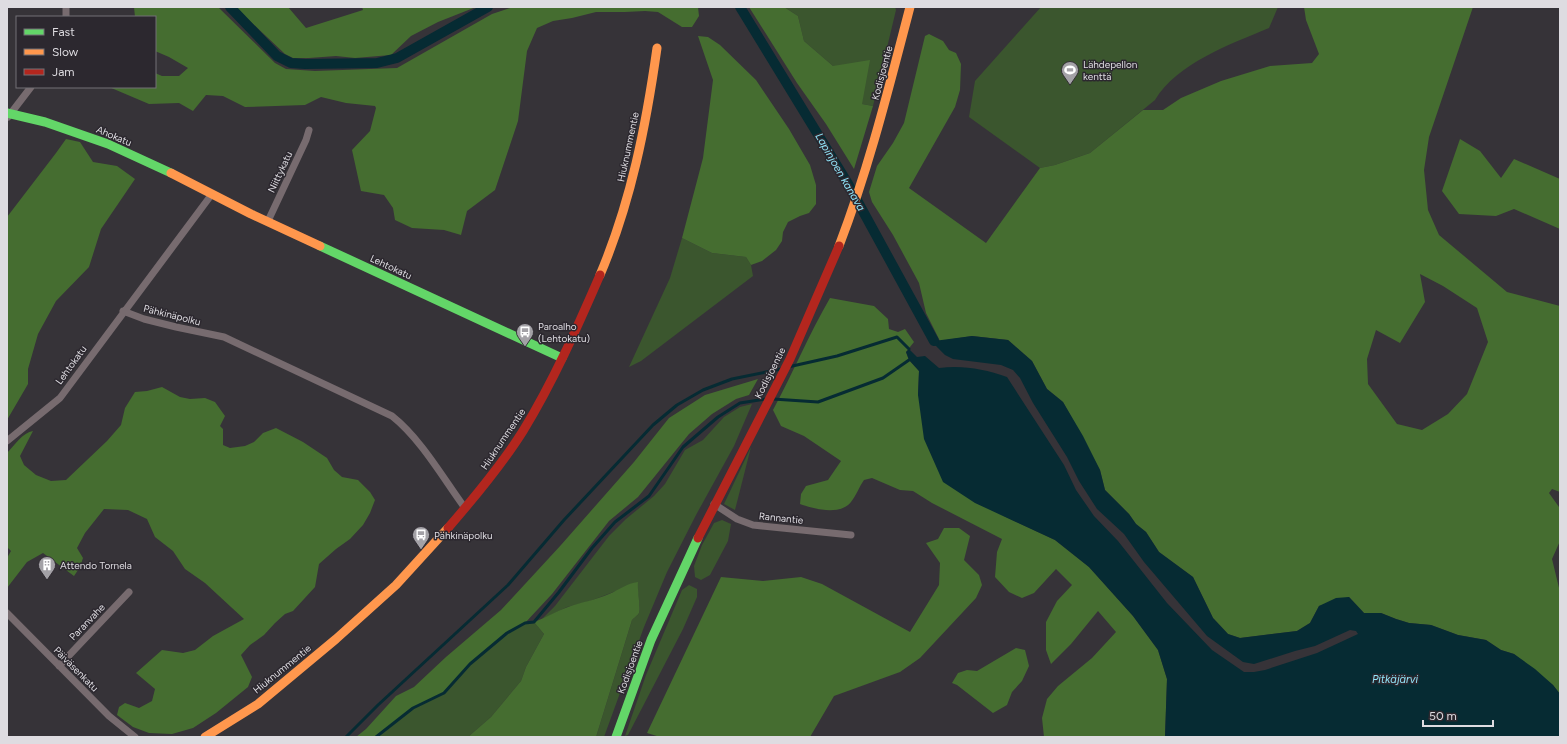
<svg xmlns="http://www.w3.org/2000/svg" width="1567" height="744" viewBox="0 0 1567 744" font-family="Figtree,sans-serif">
<rect width="100%" height="100%" fill="#363338"/>
<path fill="#3b562e" d="M 784,7 L 895,7 L 896,10 L 873,106 L 862,104 L 833,66 L 804,41 L 798,16 Z
M 1041,7 L 1278,7 L 1269,28 C 1231,44 1177,63 1155,100 L 1090,153 L 1055,165 L 1040,168 L 969,117 L 975,81 Z
M 682,238 L 712,253 L 746,257 L 751,265 L 753,276 L 641,361 L 629,367 L 670,278 Z
M 752,404 L 734,446 L 696,515 L 667,572 L 644,627 L 604,737 L 596,737 L 632,620 C 634,618 638,615 639,613 C 641,609 637,589 637,583 L 590,601 L 567,607 L 541,620 L 555,606 L 609,536 L 626,519 L 654,496 L 665,484 L 685,450 L 703,440 L 724,417 L 740,407 Z
M 751,447 L 735,510 L 724,504 Z
M 722,520 L 731,524 L 728,541 L 710,575 L 701,580 L 695,577 L 694,566 L 702,545 L 714,523 Z
M 689,585 L 697,589 L 697,597 L 683,629 L 628,735 L 625,736 L 646,675 L 682,590 Z
M 534,622 L 544,634 L 526,667 L 521,681 L 491,717 L 468,737 L 376,737 L 413,708 L 444,693 L 470,664 L 507,633 L 525,623 Z"/>
<path fill="#456d30" fill-rule="evenodd" d="M 134,7 L 218,7 L 275,63 L 286,69 L 315,71 L 397,68 L 492,14 L 513,7 L 698,7 L 699,16 L 692,27 L 682,27 L 658,12 L 645,11 L 625,12 L 596,12 L 572,18 L 553,21 L 537,28 L 527,51 L 518,121 L 495,190 L 467,211 L 461,235 L 444,230 L 412,228 L 395,220 L 393,208 L 384,195 L 361,191 L 352,150 L 370,131 L 376,108 L 375,106 L 346,103 L 321,97 L 305,105 L 245,107 L 223,96 L 206,95 L 193,111 L 179,103 L 149,104 L 109,87 L 155,87 L 155,73 L 162,76 L 179,76 L 188,68 L 169,57 L 155,51 L 155,17 L 135,17 Z
M 235,7 L 256,7 L 258,8 L 260,7 L 288,7 L 306,28 L 363,10 L 362,7 L 476,7 L 438,22 L 411,36 L 391,55 L 355,58 L 336,56 L 309,58 L 293,58 L 285,54 Z
M 749,7 L 784,7 L 798,16 L 804,41 L 833,66 L 870,60 L 862,104 L 873,106 L 854,169 L 826,124 L 797,83 Z
M 1304,7 L 1473,7 L 1429,137 L 1424,170 L 1428,210 L 1439,235 L 1507,292 L 1560,306 L 1560,492 L 1552,489 L 1549,493 L 1559,507 L 1560,511 L 1560,541 L 1552,559 L 1560,592 L 1560,694 L 1553,685 L 1514,654 L 1501,650 L 1486,640 L 1458,635 L 1431,625 L 1409,623 L 1396,619 L 1381,613 L 1364,613 L 1349,597 L 1319,606 L 1310,623 L 1297,631 L 1240,638 L 1228,634 L 1213,618 L 1193,577 L 1159,552 L 1146,532 L 1136,524 L 1129,514 L 1105,490 L 1100,470 L 1063,402 L 1047,389 L 1032,361 L 1008,340 L 972,336 L 940,341 L 926,313 L 919,283 L 893,235 L 872,202 L 869,192 L 877,166 L 893,143 L 904,123 L 925,36 L 929,34 L 943,41 L 949,50 L 956,53 L 961,64 L 960,90 L 955,107 L 909,188 L 986,243 L 1040,168 L 1055,165 L 1090,153 L 1143,110 L 1163,110 L 1181,98 L 1221,81 L 1270,66 L 1312,63 L 1319,54 L 1306,20 ZM 1420,274 L 1443,286 L 1477,308 L 1488,342 L 1467,394 L 1448,414 L 1422,430 L 1397,424 L 1368,384 L 1367,359 L 1376,330 L 1400,343 L 1425,302 Z
M 698,36 L 708,37 L 720,45 L 756,80 L 789,129 L 810,165 L 816,185 L 816,204 L 809,213 L 800,216 L 788,222 L 783,232 L 782,241 L 776,250 L 762,261 L 751,265 L 746,257 L 712,253 L 682,238 L 703,158 L 713,80 Z
M 66,139 L 80,142 L 93,162 L 117,166 L 135,179 L 101,229 L 89,267 L 56,301 L 38,334 L 28,369 L 28,384 L 7,420 L 7,217 L 56,153 Z
M 1460,139 L 1480,151 L 1501,178 L 1514,159 L 1560,179 L 1560,229 L 1514,209 L 1496,216 L 1459,214 L 1442,191 Z
M 830,298 L 874,306 L 888,319 L 889,329 L 898,332 L 905,329 L 914,342 L 906,352 L 909,360 L 919,371 L 918,395 L 1004,516 L 1055,540 L 1089,567 L 1133,616 L 1158,650 L 1167,679 L 1165,737 L 1044,737 L 1042,718 L 1047,699 L 1058,686 L 1092,658 L 1116,632 L 1098,611 L 1071,644 L 1051,664 L 1046,650 L 1046,622 L 1057,601 L 1072,585 L 1056,569 L 1034,593 L 1022,598 L 1009,592 L 995,577 L 997,552 L 1002,539 L 932,503 L 913,491 L 900,490 L 872,478 L 864,480 C 859,487 856,496 851,502 C 840,516 814,509 800,504 L 801,494 L 806,486 L 828,480 L 841,461 L 804,436 L 781,426 L 773,410 C 793,373 809,334 830,298 Z
M 758,379 L 749,395 L 736,399 L 712,414 L 689,434 L 638,497 L 609,521 L 552,594 L 525,623 L 507,633 L 470,664 L 444,693 L 413,708 L 379,737 L 356,737 L 366,729 L 396,696 L 414,687 L 446,657 L 501,610 L 561,545 L 634,462 L 669,418 L 705,395 Z
M 162,387 L 180,397 L 190,399 L 205,398 L 215,402 L 225,416 L 220,426 L 223,429 L 223,445 L 230,448 L 245,446 L 254,442 L 263,433 L 276,428 L 303,442 L 327,458 L 334,470 L 342,477 L 358,480 L 370,492 L 375,500 L 370,513 L 363,525 L 350,539 L 336,549 L 319,564 L 315,587 L 293,611 L 285,614 L 275,623 L 264,635 L 250,645 L 241,655 L 252,677 L 248,687 L 216,713 L 193,728 L 172,734 L 149,733 L 133,727 L 117,715 L 119,707 L 125,703 L 139,708 L 152,701 L 155,689 L 136,673 L 162,650 L 183,653 L 195,650 L 213,636 L 244,619 L 205,583 L 185,569 L 173,551 L 155,537 L 147,519 L 128,510 L 104,509 L 85,533 L 77,548 L 83,558 L 80,567 L 74,576 L 43,553 L 27,562 L 7,588 L 7,558 L 11,551 L 7,547 L 7,453 C 14,446 23,432 33,431 L 20,456 L 24,465 L 36,475 L 51,481 L 66,480 L 107,441 L 121,425 L 125,408 L 135,392 L 147,391 Z
M 944,528 L 959,528 L 970,536 L 964,560 L 979,575 L 982,585 L 976,598 L 920,658 L 900,672 L 834,696 L 810,737 L 660,737 L 647,733 L 721,577 L 763,581 L 801,577 L 822,584 L 910,632 L 939,585 L 940,563 L 926,543 L 938,539 Z
M 638,582 C 637,589 641,609 639,613 C 638,615 634,618 632,620 L 596,737 L 468,737 L 491,717 L 521,681 L 526,667 L 544,634 L 534,622 C 546,618 556,611 568,607 C 581,602 596,600 609,594 C 619,590 627,583 638,582 Z
M 1016,648 L 1025,650 L 1029,666 L 1022,681 L 1012,692 L 1007,705 L 993,713 L 957,685 L 952,683 L 958,673 L 967,670 L 977,671 Z"/>
<path fill="#062b33" d="M 972,336 L 1008,340 L 1032,361 L 1047,389 L 1063,402 L 1083,436 L 1100,470 L 1105,490 L 1129,514 L 1136,524 L 1146,532 L 1159,552 L 1193,577 L 1213,618 L 1228,634 L 1240,638 L 1297,631 L 1310,623 L 1319,606 L 1336,598 L 1349,597 L 1364,613 L 1381,613 L 1396,619 L 1409,623 L 1431,625 L 1458,635 L 1486,640 L 1501,650 L 1514,654 L 1535,669 L 1553,685 L 1560,694 L 1560,737 L 1165,737 L 1167,679 L 1158,650 L 1133,616 L 1089,567 L 1055,540 L 975,503 L 943,482 L 924,439 L 918,395 L 919,371 L 909,360 L 906,352 L 909,349 L 917,357 L 925,356 L 939,368 C 963,365 984,369 1007,377 L 1064,465 L 1076,490 L 1094,516 L 1118,541 L 1167,603 L 1212,650 L 1244,672 L 1254,672 L 1265,670 L 1317,653 L 1358,634 L 1356,631 L 1350,630 L 1315,646 L 1295,651 L 1254,664 L 1243,662 L 1207,636 L 1144,562 L 1124,534 L 1097,509 L 1079,481 L 1067,457 L 1033,403 L 1020,378 L 1013,370 L 1001,365 L 953,359 L 945,355 L 936,346 L 934,341 Z"/>
<g fill="none" stroke-linecap="round" stroke-linejoin="round">
<path stroke="#062b33" stroke-width="3" d="M 788,367 L 837,356 L 897,337 L 909,349
M 773,399 L 818,402 L 883,378 L 909,360
M 346,737 L 378,705 L 508,585 L 564,520 L 653,425 L 677,405 L 703,390 L 732,379 L 781,369
M 376,737 L 413,708 L 444,693 L 470,664 L 507,633 L 525,623 L 534,622 L 559,592 L 592,548 L 615,522 L 649,496 L 683,447 L 718,417 L 740,403 L 766,399"/>
<path stroke="#062b33" stroke-width="10" d="M 230,7 L 277,56 L 291,63 L 305,64 L 377,63 L 397,58 L 488,7
M 740,7 L 847,182 L 934,341"/>
<path stroke="#776b6f" stroke-width="7" d="M 66,17 L 66,7
M 8,117 L 31,87
M 268,221 L 306,140 L 309,130
M 123,311 L 144,319 L 176,327 L 224,337 L 392,416 C 421,439 443,478 465,508
M 7,441 L 60,398 L 212,194
M 714,504 L 737,519 L 753,525 L 851,535
M 7,613 L 109,716 L 135,737
M 59,666 L 129,592"/>
<path stroke="#63d668" stroke-width="9" d="M 7,113 L 45,122 L 108,144 L 171,173
M 320,246 L 562,358
M 616,737 L 651,640 L 698,538"/>
<path stroke="#ff974d" stroke-width="9" d="M 171,173 L 251,214 L 320,246
M 839,246 C 869,168 889,87 910,7
M 600,275 C 631,202 646,126 657,48
M 205,737 L 258,704 L 336,639 L 396,585 L 448,528"/>
<path stroke="#b3261e" stroke-width="9" d="M 448,528 C 474,498 501,466 523,431 C 553,382 577,328 600,275
M 698,538 L 790,359 L 839,246"/>
</g>
<defs>
<symbol id="stadium-pin" viewBox="-11 -11 22 30"><path d="M0 17L-7.5 6A9.5 9.5 0 1 1 7.5 6Z" fill="#a3a1a6" stroke="#2c282f"/><path d="M0-5a6.5 5 0 1 0 0 10a6.5 5 0 1 0 0-10ZM-3.5-1.8h7v3.6h-7Z" fill="#fff"/></symbol>
<symbol id="bus-pin" viewBox="-11 -11 22 30"><path d="M0 17L-7.5 6A9.5 9.5 0 1 1 7.5 6Z" fill="#a3a1a6" stroke="#2c282f"/><path d="M-5-6H5V4H4V6H2V4H-2V6H-4V4H-5ZM-3.5-4V0h7V-4ZM-3.5 1.2v1.5H-2V1.2ZM2 1.2v1.5H3.5V1.2Z" fill="#fff"/></symbol>
<symbol id="building-pin" viewBox="-11 -11 22 30"><path d="M0 17L-7.5 6A9.5 9.5 0 1 1 7.5 6Z" fill="#a3a1a6" stroke="#2c282f"/><path d="M-4-6H4V6H1V3H-1V6H-4ZM-2.5-4.3h1.7v1.8h-1.7ZM.8-4.3h1.7v1.8H.8ZM-2.5-1h1.7V.8h-1.7ZM.8-1h1.7V.8H.8Z" fill="#fff"/></symbol>
</defs>
<g fill-rule="evenodd">
<use href="#stadium-pin" x="1060" y="60" width="20" height="27"/>
<use href="#bus-pin" x="515" y="322" width="20" height="27"/>
<use href="#bus-pin" x="411" y="525" width="20" height="27"/>
<use href="#building-pin" x="37" y="555" width="20" height="27"/>
</g>
<g text-anchor="middle" dominant-baseline="central" stroke-width="3" stroke-linejoin="round" paint-order="stroke">
<g font-size="10" fill="#dedce1" stroke="#2c282f" text-anchor="start">
<text x="1083" y="64">Lähdepellon<tspan x="1083" dy="12">kenttä</tspan></text>
<text x="538" y="326">Paroalho<tspan x="538" dy="12">(Lehtokatu)</tspan></text>
<text x="434" y="535">Pähkinäpolku</text>
<text x="60" y="565">Attendo Tornela</text>
</g>
<g font-size="10" fill="#dedce1" stroke="#2c282f">
<text transform="translate(882 73) rotate(-75)">Kodisjoentie</text>
<text transform="translate(114 136) rotate(23)">Ahokatu</text>
<text transform="translate(628 147) rotate(-78)">Hiuknummentie</text>
<text transform="translate(280 172) rotate(-65)">Niittykatu</text>
<text transform="translate(391 267) rotate(25)">Lehtokatu</text>
<text transform="translate(172 315) rotate(14)">Pähkinäpolku</text>
<text transform="translate(71 365) rotate(-54)">Lehtokatu</text>
<text transform="translate(770 373) rotate(-63)">Kodisjoentie</text>
<text transform="translate(503 439) rotate(-56)">Hiuknummentie</text>
<text transform="translate(781 518) rotate(6)">Rannantie</text>
<text transform="translate(87 622) rotate(-46)">Paranvahe</text>
<text transform="translate(630 667) rotate(-70)">Kodisjoentie</text>
<text transform="translate(76 669) rotate(45)">Päiväsenkatu</text>
<text transform="translate(282 669) rotate(-39)">Hiuknummentie</text>
</g>
<g font-size="11" font-style="italic" fill="#91e6fa" stroke="#2c282f">
<text transform="translate(840 172) rotate(60)">Lapinjoen kanava</text>
<text x="1395" y="679">Pitkäjärvi</text>
</g>
</g>
<rect width="1567" height="744" fill="none" stroke="#dedce1" stroke-width="16"/>
<rect x="16" y="16" width="140" height="72" fill="#2c282f" stroke="#737076"/>
<rect x="24" y="29" width="20" height="6" fill="#63d668" stroke="#737076"/>
<text x="52" y="36" font-size="12" fill="#dedce1">Fast</text>
<rect x="24" y="49" width="20" height="6" fill="#ff974d" stroke="#737076"/>
<text x="52" y="56" font-size="12" fill="#dedce1">Slow</text>
<rect x="24" y="69" width="20" height="6" fill="#b3261e" stroke="#737076"/>
<text x="52" y="76" font-size="12" fill="#dedce1">Jam</text>
<path d="M1423 720v6h70v-6" fill="none" stroke="#dedce1" stroke-width="2"/>
<text x="1429" y="720" font-size="12" fill="#dedce1" stroke="#2c282f" stroke-width="3" paint-order="stroke">50 m</text>
</svg>
